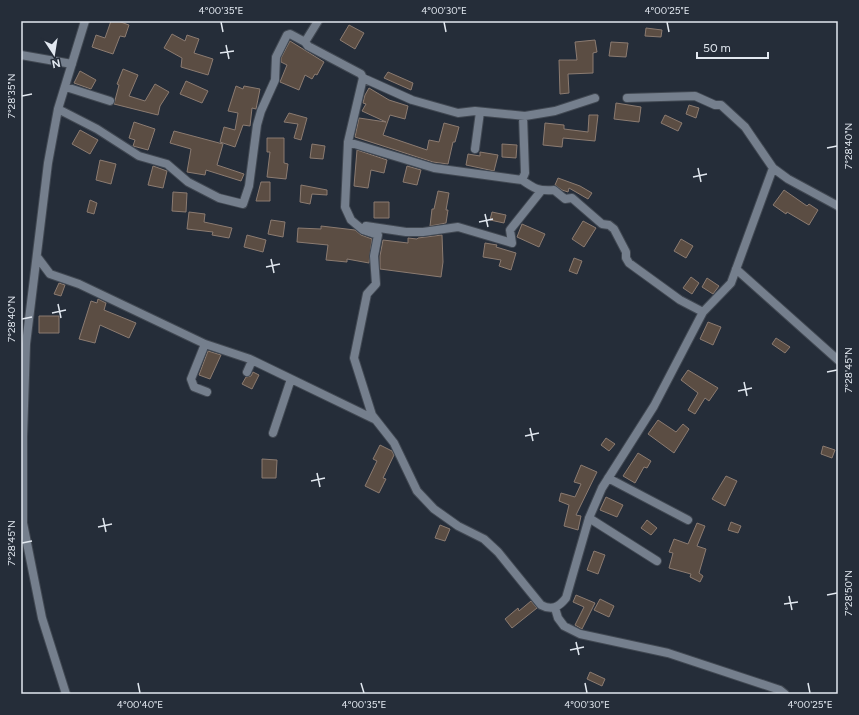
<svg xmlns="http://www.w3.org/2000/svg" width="859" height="715" viewBox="0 0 859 715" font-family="Figtree,sans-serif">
<rect width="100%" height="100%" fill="#252d39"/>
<path fill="#5b4d43" stroke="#8b7b71" d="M 111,21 L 118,21 L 129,25 L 125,37 L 120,36 L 113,54 L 92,47 L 96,35 L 105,38 Z
M 349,25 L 364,33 L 355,49 L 340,40 Z
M 646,28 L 662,30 L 661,37 L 645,36 Z
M 172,34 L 185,41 L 187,35 L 199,39 L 194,53 L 213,59 L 208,75 L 181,67 L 182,58 L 164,48 Z
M 595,40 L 597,52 L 593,53 L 593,73 L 568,74 L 569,93 L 560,94 L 559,60 L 577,60 L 575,42 Z
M 290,41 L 324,62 L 317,75 L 315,74 L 312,79 L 305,75 L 299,90 L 280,82 L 287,65 L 281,62 L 281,58 Z
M 611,42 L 628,43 L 626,57 L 609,56 Z
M 123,69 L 138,75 L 129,96 L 145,101 L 155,84 L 169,92 L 160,106 L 158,115 L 114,104 L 119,85 L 117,84 Z
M 80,71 L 96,80 L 91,89 L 74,83 Z
M 388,72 L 413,83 L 411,90 L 384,78 Z
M 186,81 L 208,91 L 202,103 L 180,94 Z
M 236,86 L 243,89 L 244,86 L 260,89 L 256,109 L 252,108 L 250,126 L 243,125 L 235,147 L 220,142 L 224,127 L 235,130 L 238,113 L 228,111 Z
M 369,88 L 389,100 L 408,106 L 405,119 L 390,115 L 383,135 L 427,150 L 429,140 L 439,142 L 444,123 L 459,127 L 455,142 L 453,142 L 448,164 L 433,162 L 355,137 L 359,118 L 386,122 L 362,111 L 366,104 L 363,103 L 365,95 Z
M 616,103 L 641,107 L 639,122 L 614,119 Z
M 689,105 L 699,108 L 696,118 L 686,114 Z
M 289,113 L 307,118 L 301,140 L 294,138 L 298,124 L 284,122 Z
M 589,115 L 598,115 L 595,141 L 563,138 L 562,147 L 543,145 L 545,123 L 564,125 L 564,129 L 588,132 Z
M 665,115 L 682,123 L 678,131 L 661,123 Z
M 134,122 L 155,129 L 148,150 L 133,146 L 135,140 L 129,138 Z
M 80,130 L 98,140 L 90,154 L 72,144 Z
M 174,131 L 223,144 L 217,165 L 244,174 L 241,181 L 206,170 L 205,175 L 187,172 L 191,149 L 170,143 Z
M 267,138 L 284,138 L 284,163 L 288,164 L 286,179 L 267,177 L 270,152 L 267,152 Z
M 312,144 L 325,146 L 323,159 L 310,158 Z
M 502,144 L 517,145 L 516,158 L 502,157 Z
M 357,150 L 387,160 L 384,173 L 371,170 L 368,188 L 354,186 Z
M 480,152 L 498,155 L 494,171 L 466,165 L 468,154 L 480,156 Z
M 100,160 L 116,164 L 111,184 L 96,180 Z
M 153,166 L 167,171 L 163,188 L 148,185 Z
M 407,166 L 421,170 L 417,185 L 403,182 Z
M 558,178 L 580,186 L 592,193 L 588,199 L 569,188 L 568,192 L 562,190 L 555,185 Z
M 261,182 L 270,182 L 270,201 L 256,201 Z
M 301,185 L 327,190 L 327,195 L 312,194 L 310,204 L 300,202 Z
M 784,190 L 807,206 L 809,204 L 818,210 L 809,225 L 787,212 L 786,214 L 773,205 Z
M 438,191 L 449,193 L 446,210 L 448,210 L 446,223 L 430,226 L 432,209 L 434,209 Z
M 173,192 L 187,193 L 186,212 L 172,211 Z
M 90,200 L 97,203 L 94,214 L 87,212 Z
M 374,202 L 389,202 L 389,218 L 374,218 Z
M 189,212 L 205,214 L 204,222 L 232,228 L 229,238 L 212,235 L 213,232 L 187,229 Z
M 492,212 L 506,215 L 504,223 L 490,220 Z
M 271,220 L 285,222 L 283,237 L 268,234 Z
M 583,221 L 596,228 L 584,247 L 572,239 Z
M 522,224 L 545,234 L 539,247 L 517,237 Z
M 321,226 L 355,230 L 361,235 L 372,239 L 369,263 L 347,259 L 347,262 L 326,260 L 328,245 L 297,242 L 298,228 L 321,229 Z
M 247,235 L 266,240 L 263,252 L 244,247 Z
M 442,235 L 443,262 L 441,277 L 380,269 L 380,256 L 383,240 L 408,243 L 408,238 L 417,239 L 418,238 Z
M 681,239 L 693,246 L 686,258 L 674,251 Z
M 485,243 L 497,245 L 496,247 L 516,253 L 511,270 L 499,266 L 501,260 L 483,257 Z
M 574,258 L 582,261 L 577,274 L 569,271 Z
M 691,277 L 699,283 L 692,294 L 683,288 Z
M 707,278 L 719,286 L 713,294 L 702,287 Z
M 59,283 L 65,285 L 61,296 L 54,294 Z
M 98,299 L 106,303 L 104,310 L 136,323 L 129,338 L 100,325 L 95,343 L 79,339 L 91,301 L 97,303 Z
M 39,316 L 59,316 L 59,333 L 39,333 Z
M 708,322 L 721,327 L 713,345 L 700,339 Z
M 776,338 L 790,347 L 785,353 L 772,344 Z
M 208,351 L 221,355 L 210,379 L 199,375 Z
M 688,370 L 718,388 L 709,401 L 705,398 L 695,414 L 688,410 L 698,393 L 681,380 Z
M 253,372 L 259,375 L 252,389 L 242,384 L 246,377 L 251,376 Z
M 658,420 L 676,432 L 683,424 L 689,429 L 674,453 L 648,434 Z
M 606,438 L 615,444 L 609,451 L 601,445 Z
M 380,445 L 392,451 L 394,455 L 383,478 L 386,479 L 379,493 L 365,486 L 377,461 L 373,459 Z
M 823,446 L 835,450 L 832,458 L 821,454 Z
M 638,453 L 651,461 L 647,468 L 644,467 L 635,483 L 623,476 Z
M 262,459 L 277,460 L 276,478 L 262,478 Z
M 581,465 L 597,472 L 576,515 L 581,516 L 578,530 L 564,526 L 569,505 L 559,501 L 561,493 L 575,497 L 581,484 L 574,482 Z
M 726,476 L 737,481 L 725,506 L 712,499 Z
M 606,497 L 623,505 L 617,517 L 600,510 Z
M 647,520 L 657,528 L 651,535 L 641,528 Z
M 731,522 L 741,526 L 738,533 L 728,530 Z
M 697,523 L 705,526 L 697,546 L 706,549 L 699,573 L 703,576 L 700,582 L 690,577 L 691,574 L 669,568 L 673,553 L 669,552 L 674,539 L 688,544 Z
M 440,525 L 450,529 L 445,541 L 435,538 Z
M 594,551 L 605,555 L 598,574 L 587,570 Z
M 576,595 L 595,603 L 582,629 L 575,625 L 584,607 L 573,602 Z
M 600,599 L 614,606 L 609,617 L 594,610 Z
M 531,601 L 537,608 L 512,628 L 505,619 L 518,608 L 519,611 Z
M 590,672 L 605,679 L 602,686 L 587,679 Z"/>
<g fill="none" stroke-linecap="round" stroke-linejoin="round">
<defs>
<path id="minor" d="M 305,42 L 318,21
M 21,55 L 72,64
M 363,78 L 348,142 L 345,207 L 351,220 L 363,230 L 378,235 L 374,256 L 376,284 L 367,294 L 354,358 L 372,415 L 394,443 L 417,491 L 434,509 L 458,526 L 484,539 L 498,552 L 541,605 C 552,611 559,607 566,598 L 589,518 L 602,488 L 654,406 L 703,312 L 680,300 L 629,263 L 626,258 L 626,252 L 614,229 L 609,225 L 602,224 L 572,198 L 565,199 L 554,190 C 538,191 535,189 522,180 L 525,173 L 523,116
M 66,87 L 110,101
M 627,98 L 695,96 L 715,105 L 721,105 L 745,127 L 773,168 L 788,179 L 838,206
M 58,109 L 97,129 L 139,156 L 167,164 L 188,182 L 219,198 L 243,204 L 249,186 L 257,125 L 261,111 L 275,80 L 276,57 L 287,35 L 290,34 L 305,42 L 308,46 L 361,74 L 363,78 L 412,100 L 458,113 L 475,111 L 525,116 L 555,111 L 595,98
M 348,142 L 434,168 L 522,180
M 475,149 L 480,112
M 366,226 L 406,232 L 423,232 L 458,227 L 512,243 L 510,230 L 541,191
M 38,258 L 50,274 L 79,284 L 205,344 L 250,359 L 251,363 L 247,372
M 736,269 L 838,360
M 703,312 L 731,283 L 773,168
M 205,344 L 191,379 L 194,387 L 207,392
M 250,359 L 374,419
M 273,433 L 291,379
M 608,478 L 688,520
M 589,518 L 657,561
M 555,608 L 558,618 L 564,626 L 580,634 L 668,653 L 780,690 L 785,694
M 66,694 L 42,618 L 23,523 L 23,437 L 26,344 L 48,163 L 58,109 L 85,21"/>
</defs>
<use href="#minor" stroke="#414852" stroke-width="10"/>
<use href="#minor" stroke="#757f8d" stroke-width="8"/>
</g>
<path fill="none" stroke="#e2e8f0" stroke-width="1.5" d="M 221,22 L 223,32M 444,22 L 446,32M 667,22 L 669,32M 226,45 L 229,59M 220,53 L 234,51M 22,96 L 32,94M 827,148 L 837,146M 698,168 L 701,182M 693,177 L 707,174M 485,214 L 488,227M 479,222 L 493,219M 271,259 L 274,273M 266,267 L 280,264M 58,304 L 61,318M 52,313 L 66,310M 22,319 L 32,317M 827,372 L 837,370M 744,382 L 747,396M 738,391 L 752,388M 530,428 L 533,441M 525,436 L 539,433M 317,473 L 320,487M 311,481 L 325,478M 103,518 L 106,532M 98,527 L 112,524M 22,543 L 32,541M 827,595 L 837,593M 789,596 L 792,610M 784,604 L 798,602M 576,642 L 579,655M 570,650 L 584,647M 138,683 L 140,693M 361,683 L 364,693M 585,683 L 587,693M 808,683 L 810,693"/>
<rect width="859" height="715" fill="none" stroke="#252d39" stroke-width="44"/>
<g transform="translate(54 54) rotate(168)" stroke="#252d39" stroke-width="3" paint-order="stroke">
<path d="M0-3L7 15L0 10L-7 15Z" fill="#e2e8f0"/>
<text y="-6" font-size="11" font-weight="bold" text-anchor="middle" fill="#e2e8f0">N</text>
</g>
<path d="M697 52v6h71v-6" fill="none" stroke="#e2e8f0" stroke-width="2"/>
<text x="703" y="52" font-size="12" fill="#e2e8f0" stroke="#252d39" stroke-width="3" paint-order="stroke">50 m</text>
<rect x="22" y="22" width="815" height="671" fill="none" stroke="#e2e8f0" stroke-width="1.5"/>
<g font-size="10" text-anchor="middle" fill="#e2e8f0">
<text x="221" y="14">4°00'35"E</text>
<text x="444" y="14">4°00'30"E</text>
<text x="667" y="14">4°00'25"E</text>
<text transform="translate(11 96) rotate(-90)" y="4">7°28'35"N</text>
<text transform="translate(848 146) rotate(-90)" y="4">7°28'40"N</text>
<text transform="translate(11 319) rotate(-90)" y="4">7°28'40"N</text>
<text transform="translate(848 370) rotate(-90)" y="4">7°28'45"N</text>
<text transform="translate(11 543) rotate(-90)" y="4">7°28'45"N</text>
<text transform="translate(848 593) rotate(-90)" y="4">7°28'50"N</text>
<text x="140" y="708">4°00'40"E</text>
<text x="364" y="708">4°00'35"E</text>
<text x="587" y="708">4°00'30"E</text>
<text x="810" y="708">4°00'25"E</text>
</g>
</svg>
